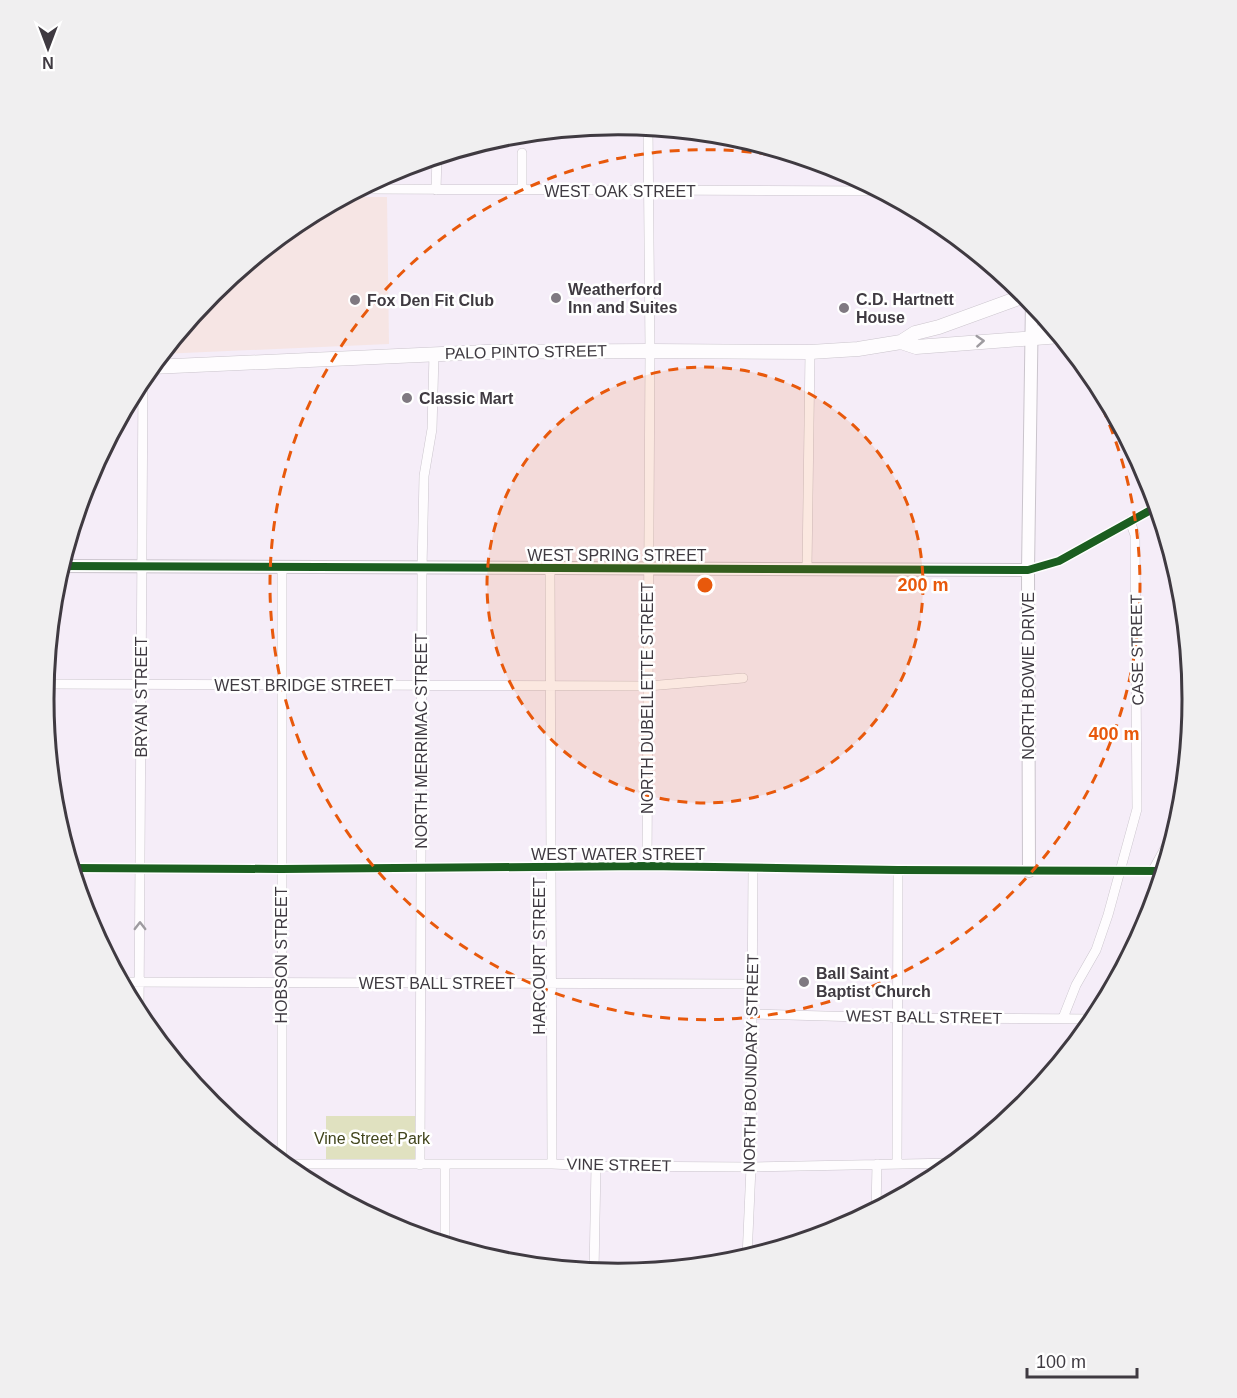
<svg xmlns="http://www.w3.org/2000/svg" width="1237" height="1398" viewBox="0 0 1237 1398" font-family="Arial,sans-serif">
<rect width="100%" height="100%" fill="#f5edf8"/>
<path fill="#f6e5e4" d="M 344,197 L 387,197 L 389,344 L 161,354 L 212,292 L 299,221 Z"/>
<path fill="#e0e1c0" d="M 326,1116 L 418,1116 L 416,1159 L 326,1159 Z"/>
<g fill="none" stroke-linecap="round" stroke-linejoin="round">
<defs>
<path id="street" d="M 522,153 L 522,190
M 358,189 L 882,191
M 436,190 L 437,156
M 282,566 L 282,1163
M 550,568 L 552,1164
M 807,569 L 810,352
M 1028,570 L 1059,561 L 1158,506
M 45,684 L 648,686 L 743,678
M 647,866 L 650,351 L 648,127
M 72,868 L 281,869 L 647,866 L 898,870 L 1164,871
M 1153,870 L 1178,825
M 121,982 L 752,984
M 751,1014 L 897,1018 L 1096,1019
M 139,1016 L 143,377
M 1063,1018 L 1076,985 L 1096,950 L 1108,915 L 1137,809 L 1135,535 L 1130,521
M 897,1163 L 898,870
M 284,1164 L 552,1164 L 596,1166 L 751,1167 L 955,1163
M 420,1165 L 422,569 L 424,476 L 432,429 L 434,354
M 876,1210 L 877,1164
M 445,1244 L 445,1165
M 747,1258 L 751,1167 L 753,869
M 594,1272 L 596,1166"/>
<path id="secondary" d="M 1032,337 L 1051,324
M 61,566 L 1028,570
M 1029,871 L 1028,570 L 1032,301"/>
<path id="primary" d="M 901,342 L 916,347 L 1061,336
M 151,367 L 486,352 L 650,351 L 810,352 L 858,349 L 901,342 L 915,333 L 939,327 L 1027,295"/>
</defs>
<use href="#street" stroke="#cac4cc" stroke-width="10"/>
<use href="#secondary" stroke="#cac4cc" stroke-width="14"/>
<use href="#primary" stroke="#cac4cc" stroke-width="15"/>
<use href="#street" stroke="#fefcfe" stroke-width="9"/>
<use href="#secondary" stroke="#fefcfe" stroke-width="12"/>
<use href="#primary" stroke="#fefcfe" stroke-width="14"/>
<defs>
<path id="cycleway" d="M 61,566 L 1028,570 L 1059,561 L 1158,506
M 72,868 L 281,869 L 647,866 L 898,870 L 1164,871"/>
</defs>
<use href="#cycleway" stroke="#fff" stroke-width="11"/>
<use href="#cycleway" stroke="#1b5e20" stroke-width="8"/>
</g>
<defs><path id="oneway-chevron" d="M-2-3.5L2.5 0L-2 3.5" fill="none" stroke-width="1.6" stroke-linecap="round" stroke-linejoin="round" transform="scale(1.5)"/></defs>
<g stroke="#9e9ba0">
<use href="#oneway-chevron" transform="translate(980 341) rotate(-4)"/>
<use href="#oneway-chevron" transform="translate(140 926) rotate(-90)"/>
</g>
<circle cx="705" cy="585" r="218" fill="#e8590c" fill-opacity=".12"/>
<g fill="none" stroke="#e8590c" stroke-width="3" stroke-dasharray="10 8">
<circle cx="705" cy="585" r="218"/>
<path d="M1068 345A435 435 0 1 1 854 176"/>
</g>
<g fill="#7f7981" stroke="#fff" stroke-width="2">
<circle cx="556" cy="298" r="6"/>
<circle cx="355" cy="300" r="6"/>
<circle cx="844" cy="308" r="6"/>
<circle cx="407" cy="398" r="6"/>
<circle cx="804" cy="982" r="6"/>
</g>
<g text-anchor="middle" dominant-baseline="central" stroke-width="5" stroke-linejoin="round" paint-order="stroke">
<g font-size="16" fill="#3f3a41" stroke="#fff">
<text x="620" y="191">WEST OAK STREET</text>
<text transform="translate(526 352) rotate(-1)">PALO PINTO STREET</text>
<text x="617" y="555">WEST SPRING STREET</text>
<text transform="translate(1137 650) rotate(-91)">CASE STREET</text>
<text transform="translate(1028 676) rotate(-90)">NORTH BOWIE DRIVE</text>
<text x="304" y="685">WEST BRIDGE STREET</text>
<text transform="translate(141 697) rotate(-90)">BRYAN STREET</text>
<text transform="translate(647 698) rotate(-90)">NORTH DUBELLETTE STREET</text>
<text transform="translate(421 741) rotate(-90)">NORTH MERRIMAC STREET</text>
<text x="618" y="854">WEST WATER STREET</text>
<text transform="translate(281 955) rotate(-90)">HOBSON STREET</text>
<text transform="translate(539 956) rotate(-90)">HARCOURT STREET</text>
<text x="437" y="983">WEST BALL STREET</text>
<text transform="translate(924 1017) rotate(1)">WEST BALL STREET</text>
<text transform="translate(751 1063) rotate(-89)">NORTH BOUNDARY STREET</text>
<text transform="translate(619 1165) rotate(1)">VINE STREET</text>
</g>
<g font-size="16" font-weight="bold" fill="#3f3a41" stroke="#fff" text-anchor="start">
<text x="568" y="289">Weatherford<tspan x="568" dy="18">Inn and Suites</tspan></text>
<text x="856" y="299">C.D. Hartnett<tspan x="856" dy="18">House</tspan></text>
<text x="367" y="300">Fox Den Fit Club</text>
<text x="419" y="398">Classic Mart</text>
<text x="816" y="973">Ball Saint<tspan x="816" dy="18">Baptist Church</tspan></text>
</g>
<g font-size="16" fill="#42451d" stroke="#fff">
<text x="372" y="1138">Vine Street Park</text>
</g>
</g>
<path d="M0 0H1237V1398H0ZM54 699a564 564 0 1 1 1128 0a564 564 0 1 1-1128 0Z" fill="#f0eff0" fill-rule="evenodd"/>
<path fill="none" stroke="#3f3a41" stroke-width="3" d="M54 699a564 564 0 1 1 1128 0a564 564 0 1 1-1128 0Z"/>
<circle cx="705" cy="585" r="9" fill="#e8590c" stroke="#fff" stroke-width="3"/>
<g font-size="18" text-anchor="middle" font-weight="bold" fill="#e8590c" stroke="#fff" stroke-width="5" stroke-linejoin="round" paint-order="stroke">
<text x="923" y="591">200 m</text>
<text x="1114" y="740">400 m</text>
</g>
<g transform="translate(48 48) rotate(180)" stroke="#ffffff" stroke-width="4.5" paint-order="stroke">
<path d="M0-4.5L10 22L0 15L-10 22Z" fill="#3f3a41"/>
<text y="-9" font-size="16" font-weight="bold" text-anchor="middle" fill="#3f3a41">N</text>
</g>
<path d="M1027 1368v9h110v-9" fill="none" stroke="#3f3a41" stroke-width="3"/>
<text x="1036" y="1368" font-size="18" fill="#3f3a41" stroke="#ffffff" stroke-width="4.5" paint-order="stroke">100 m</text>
</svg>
